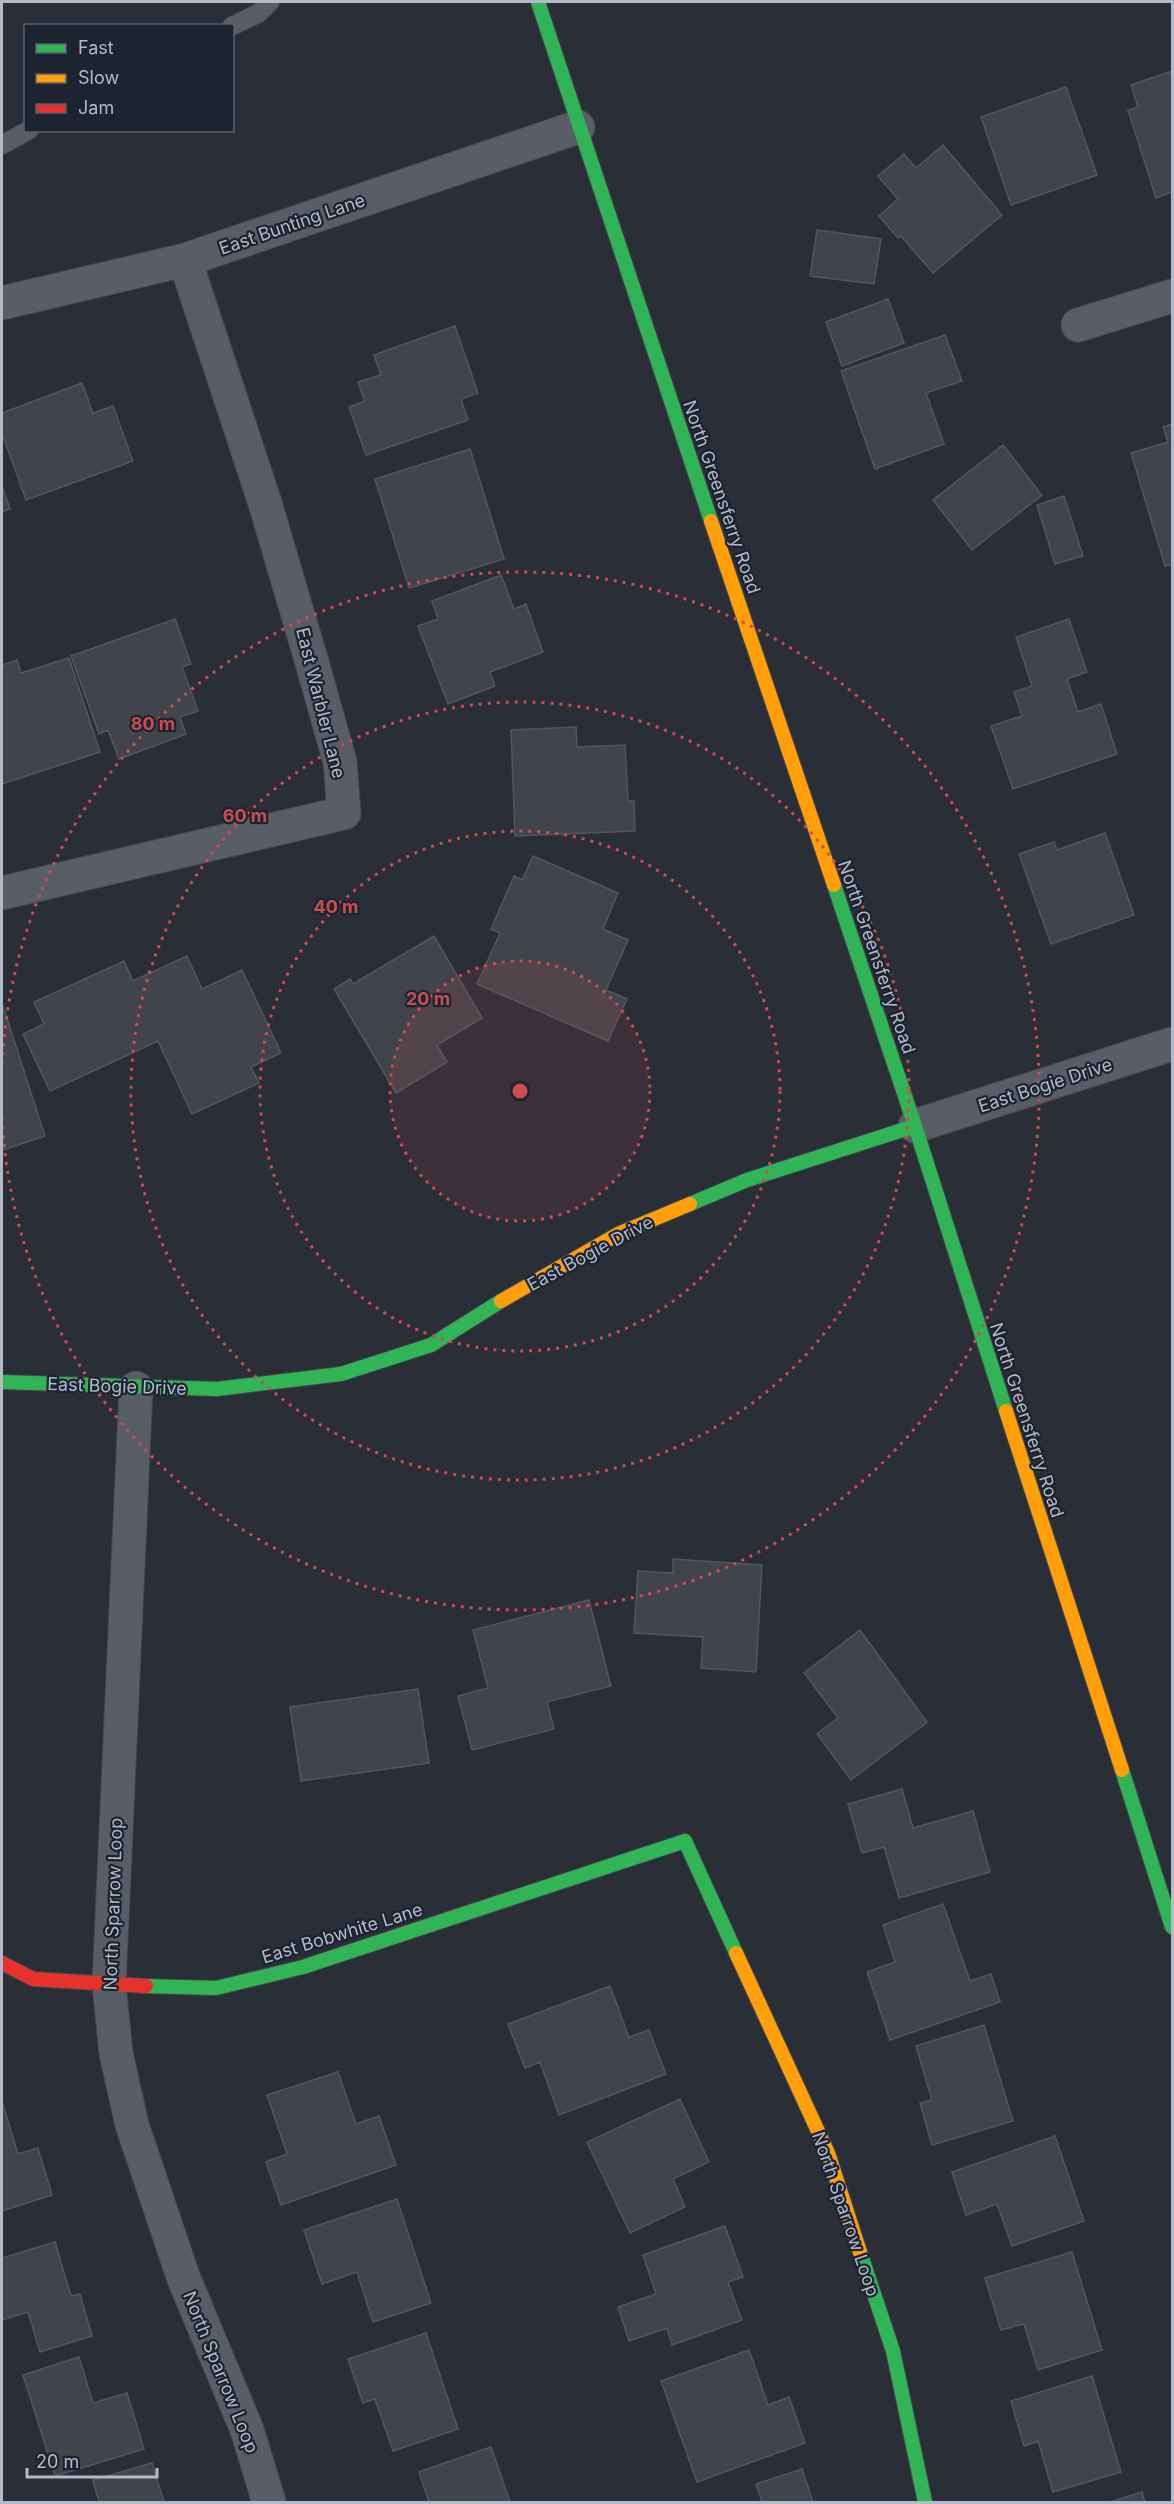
<svg xmlns="http://www.w3.org/2000/svg" width="1174" height="2504" viewBox="0 0 1174 2504" font-family="Inter,sans-serif">
<rect width="100%" height="100%" fill="#2a2e36"/>
<path fill="#41444b" stroke="#52565e" stroke-width="1.5" d="M 1172,71 L 1172,192 L 1156,198 L 1128,110 L 1138,107 L 1131,85 Z
M 1066,87 L 1097,175 L 1011,205 L 981,117 Z
M 943,145 L 1002,215 L 933,273 L 901,236 L 898,238 L 879,216 L 898,199 L 878,176 L 904,154 L 916,168 Z
M 817,230 L 881,239 L 874,284 L 810,276 Z
M 888,299 L 904,343 L 842,366 L 826,322 Z
M 455,326 L 478,393 L 461,399 L 468,420 L 366,455 L 349,407 L 365,401 L 358,382 L 381,375 L 374,355 Z
M 945,335 L 962,381 L 926,393 L 944,444 L 875,469 L 841,371 Z
M 82,383 L 93,413 L 113,406 L 133,461 L 26,500 L 2,433 L 2,413 Z
M 1172,424 L 1172,564 L 1165,566 L 1131,453 L 1168,442 L 1163,427 Z
M 1003,445 L 1042,495 L 972,550 L 933,500 Z
M 470,449 L 504,559 L 409,588 L 375,479 Z
M 2,486 L 10,509 L 2,512 Z
M 1064,496 L 1083,556 L 1055,564 L 1037,505 Z
M 501,575 L 514,609 L 526,604 L 543,652 L 490,672 L 495,686 L 448,704 L 418,626 L 438,619 L 432,601 Z
M 175,619 L 191,664 L 182,667 L 198,711 L 180,717 L 186,734 L 119,759 L 108,730 L 99,734 L 71,656 Z
M 1069,619 L 1087,672 L 1067,679 L 1078,712 L 1101,704 L 1117,754 L 1013,789 L 991,726 L 1022,716 L 1014,692 L 1032,686 L 1016,637 Z
M 69,658 L 100,752 L 2,784 L 2,665 L 17,660 L 21,673 Z
M 576,727 L 577,747 L 625,745 L 628,801 L 634,801 L 635,831 L 515,836 L 511,730 Z
M 1105,833 L 1134,915 L 1051,944 L 1019,854 L 1054,842 L 1057,850 Z
M 533,856 L 618,893 L 603,929 L 628,940 L 606,990 L 627,999 L 608,1041 L 477,984 L 500,933 L 491,929 L 514,876 L 522,880 Z
M 434,936 L 482,1018 L 437,1045 L 447,1062 L 396,1093 L 334,989 L 350,979 L 353,984 Z
M 187,956 L 202,989 L 242,970 L 281,1053 L 251,1067 L 259,1083 L 192,1114 L 158,1041 L 50,1091 L 23,1034 L 44,1024 L 34,1002 L 124,961 L 133,981 Z
M 2,1003 L 45,1136 L 3,1150 L 2,1146 Z
M 673,1559 L 762,1565 L 756,1672 L 701,1668 L 703,1637 L 634,1633 L 638,1571 L 673,1573 Z
M 589,1600 L 611,1686 L 547,1702 L 554,1729 L 472,1750 L 458,1696 L 488,1688 L 473,1630 Z
M 860,1630 L 927,1722 L 851,1780 L 817,1734 L 838,1718 L 804,1673 Z
M 418,1689 L 429,1763 L 301,1781 L 290,1707 Z
M 902,1789 L 913,1828 L 973,1811 L 990,1872 L 899,1898 L 884,1847 L 862,1853 L 848,1804 Z
M 943,1904 L 970,1981 L 991,1974 L 1000,2002 L 890,2040 L 867,1972 L 895,1962 L 883,1925 Z
M 610,1986 L 629,2037 L 649,2030 L 666,2074 L 559,2115 L 540,2062 L 525,2068 L 508,2024 Z
M 984,2025 L 1013,2121 L 932,2145 L 920,2103 L 932,2100 L 916,2046 Z
M 338,2072 L 356,2124 L 379,2116 L 396,2165 L 281,2205 L 266,2162 L 287,2154 L 267,2095 Z
M 680,2099 L 709,2162 L 673,2179 L 685,2207 L 630,2233 L 587,2142 Z
M 2,2101 L 18,2154 L 38,2148 L 52,2195 L 2,2211 Z
M 1055,2136 L 1084,2221 L 1012,2246 L 997,2204 L 966,2215 L 952,2172 Z
M 397,2199 L 431,2303 L 373,2322 L 357,2272 L 322,2284 L 304,2230 Z
M 725,2226 L 743,2277 L 728,2282 L 742,2320 L 672,2345 L 667,2328 L 629,2341 L 618,2307 L 656,2294 L 643,2255 Z
M 55,2242 L 71,2296 L 80,2294 L 92,2336 L 40,2352 L 28,2312 L 2,2320 L 2,2258 Z
M 1072,2252 L 1102,2350 L 1038,2370 L 1024,2324 L 1001,2330 L 985,2278 Z
M 426,2333 L 458,2429 L 393,2451 L 375,2399 L 363,2403 L 348,2359 Z
M 749,2350 L 768,2405 L 789,2397 L 805,2443 L 697,2482 L 661,2381 Z
M 79,2357 L 93,2403 L 127,2393 L 144,2449 L 55,2476 L 23,2375 Z
M 1092,2376 L 1121,2472 L 1053,2492 L 1038,2441 L 1024,2446 L 1011,2401 Z
M 491,2447 L 510,2502 L 429,2502 L 419,2472 Z
M 152,2463 L 164,2502 L 99,2502 L 93,2480 Z
M 802,2469 L 813,2502 L 762,2502 L 756,2484 Z
M 1142,2492 L 1145,2502 L 1110,2502 Z"/>
<g fill="none" stroke-linecap="round" stroke-linejoin="round">
<defs>
<path id="lane" d="M 232,26 L 259,13 L 270,2
M 2,145 L 29,130"/>
<path id="street" d="M 2,303 L 185,260 L 578,127
M 1078,325 L 1172,296
M 2,893 L 344,813 L 340,762 L 313,666 L 265,503 L 185,260
M 915,1126 L 1172,1044
M 136,1388 L 109,1985 L 116,2053 L 132,2125 L 184,2279 L 247,2430 L 269,2502"/>
<path id="fast" d="M 538,2 L 711,521
M 834,885 L 915,1126 L 1006,1411
M 690,1204 L 747,1180 L 915,1126
M 2,1382 L 217,1389 L 341,1374 L 431,1345 L 501,1301
M 1122,1770 L 1172,1927
M 146,1986 L 216,1988 L 303,1967 L 685,1841 L 736,1953
M 860,2252 L 893,2351 L 925,2502"/>
<path id="slow" d="M 711,521 L 834,885
M 501,1301 L 618,1234 L 690,1204
M 1006,1411 L 1122,1770
M 736,1953 L 828,2153 L 860,2252"/>
<path id="jam" d="M 2,1963 L 33,1979 L 146,1986"/>
</defs>
<use href="#lane" stroke="#46494f" stroke-width="20"/>
<use href="#street" stroke="#46494f" stroke-width="35"/>
<use href="#fast" stroke="#46494f" stroke-width="16"/>
<use href="#slow" stroke="#46494f" stroke-width="16"/>
<use href="#jam" stroke="#46494f" stroke-width="16"/>
<use href="#lane" stroke="#595d65" stroke-width="18"/>
<use href="#street" stroke="#595d65" stroke-width="33"/>
<use href="#fast" stroke="#30b455" stroke-width="14"/>
<use href="#slow" stroke="#ff9f0a" stroke-width="14"/>
<use href="#jam" stroke="#e5322d" stroke-width="14"/>
</g>
<circle cx="520" cy="1091" r="130" fill="#cd4c50" fill-opacity=".12"/>
<g fill="none" stroke="#cd4c50" stroke-width="3" stroke-dasharray="3 6">
<circle cx="520" cy="1091" r="130"/>
<circle cx="520" cy="1091" r="260"/>
<circle cx="520" cy="1091" r="389"/>
<path d="M2 1064A519 519 0 1 1 2 1118"/>
</g>
<g text-anchor="middle" dominant-baseline="central" stroke-width="4.5" stroke-linejoin="round" paint-order="stroke">
<g font-size="18" fill="#b3bac7" stroke="#1d2431">
<text transform="translate(292 224) rotate(-19)">East Bunting Lane</text>
<text transform="translate(722 497) rotate(71)">North Greensferry Road</text>
<text transform="translate(321 703) rotate(76)">East Warbler Lane</text>
<text transform="translate(877 957) rotate(71)">North Greensferry Road</text>
<text transform="translate(1045 1085) rotate(-18)">East Bogie Drive</text>
<text transform="translate(590 1253) rotate(-28)">East Bogie Drive</text>
<text transform="translate(117 1386) rotate(2)">East Bogie Drive</text>
<text transform="translate(1027 1420) rotate(72)">North Greensferry Road</text>
<text transform="translate(113 1904) rotate(-88)">North Sparrow Loop</text>
<text transform="translate(342 1933) rotate(-17)">East Bobwhite Lane</text>
<text transform="translate(846 2214) rotate(71)">North Sparrow Loop</text>
<text transform="translate(221 2372) rotate(68)">North Sparrow Loop</text>
</g>
</g>
<circle cx="520" cy="1091" r="9" fill="#cd4c50" stroke="#1d2431" stroke-width="3"/>
<g font-size="18" text-anchor="middle" font-weight="bold" fill="#cd4c50" stroke="#1d2431" stroke-width="4.5" stroke-linejoin="round" paint-order="stroke">
<text x="153" y="730">80 m</text>
<text x="245" y="822">60 m</text>
<text x="336" y="913">40 m</text>
<text x="428" y="1005">20 m</text>
</g>
<rect width="1174" height="2504" fill="none" stroke="#b3bac7" stroke-width="6"/>
<rect x="24" y="24" width="210" height="108" fill="#1d2431" stroke="#59606d" stroke-width="1.5"/>
<rect x="36" y="44" width="30" height="9" fill="#30b455" stroke="#59606d" stroke-width="1.5"/>
<text x="78" y="54" font-size="18" fill="#b3bac7">Fast</text>
<rect x="36" y="74" width="30" height="9" fill="#ff9f0a" stroke="#59606d" stroke-width="1.5"/>
<text x="78" y="84" font-size="18" fill="#b3bac7">Slow</text>
<rect x="36" y="104" width="30" height="9" fill="#e5322d" stroke="#59606d" stroke-width="1.5"/>
<text x="78" y="114" font-size="18" fill="#b3bac7">Jam</text>
<path d="M27 2468v9h130v-9" fill="none" stroke="#b3bac7" stroke-width="3"/>
<text x="36" y="2468" font-size="18" fill="#b3bac7" stroke="#1d2431" stroke-width="4.5" paint-order="stroke">20 m</text>
</svg>
